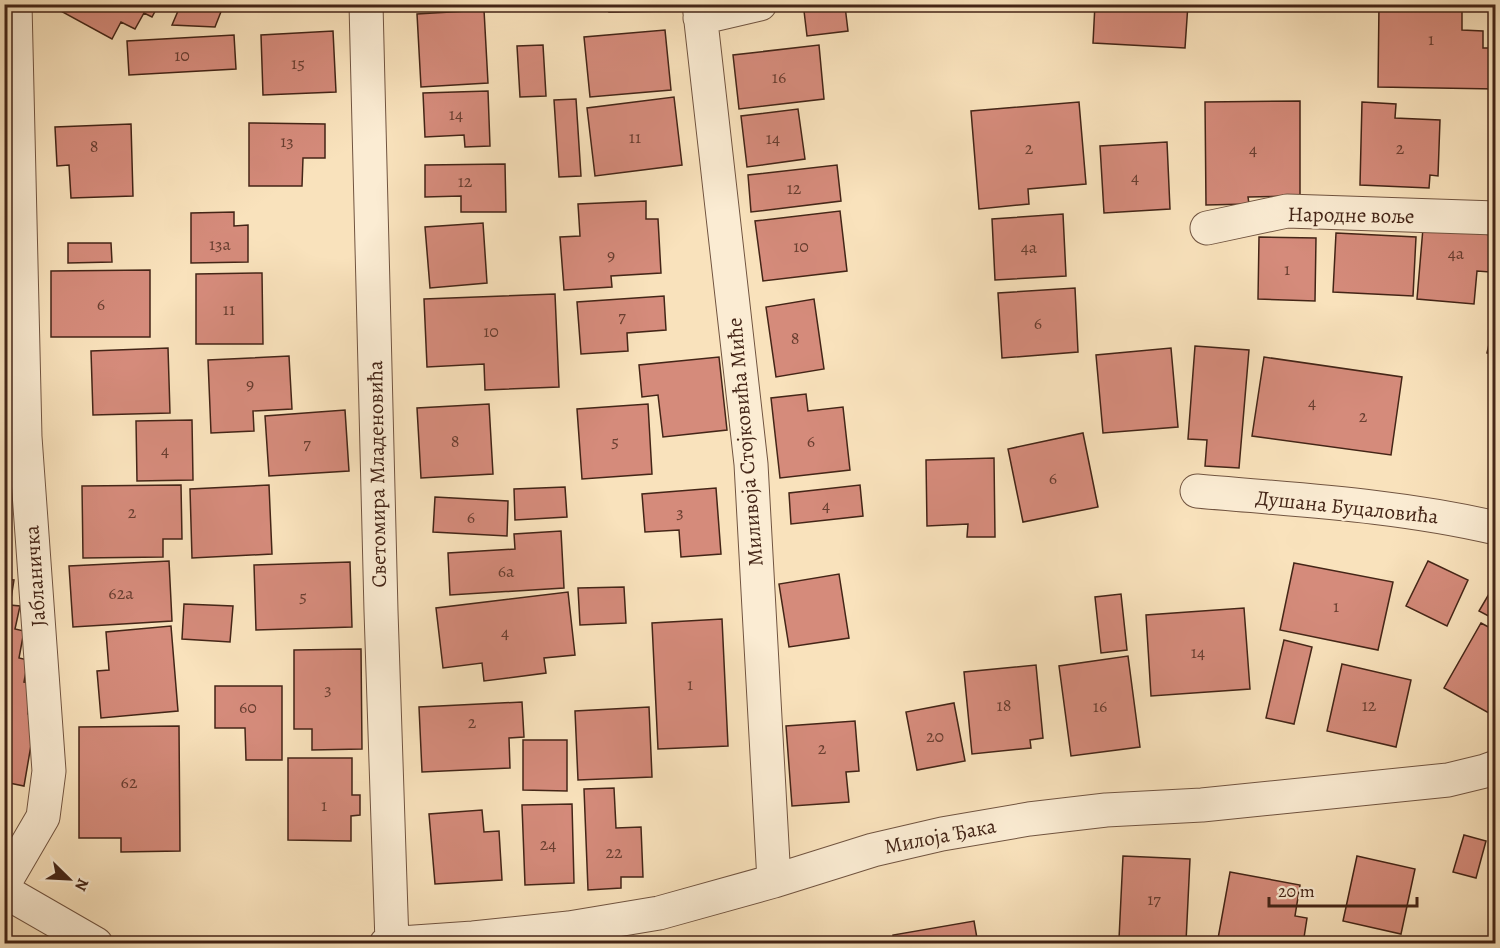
<svg xmlns="http://www.w3.org/2000/svg" width="1500" height="948" viewBox="0 0 1500 948" font-family="Alegreya,serif">
<rect width="100%" height="100%" fill="#f9e2bc"/>
<filter id="stains"><feTurbulence type="fractalNoise" baseFrequency=".00333" numOctaves="4"/><feColorMatrix values="0 0 0 0 .2 0 0 0 0 .09 0 0 0 0 .02 0 0 0 .5 -.17"/></filter>
<radialGradient id="worn" r=".72"><stop offset=".6" stop-color="#630" stop-opacity="0"/><stop offset="1" stop-color="#630" stop-opacity=".3"/></radialGradient>
<path fill="#d58b7b" stroke="#442517" stroke-width="1.5" d="M 59,4 L 159,4 L 152,17 L 144,13 L 135,29 L 121,22 L 112,39 L 57,9 Z
M 181,4 L 224,4 L 215,27 L 172,25 Z
M 514,4 L 547,4 L 548,7 L 514,9 Z
M 609,4 L 670,4 L 670,11 L 609,12 Z
M 1095,4 L 1188,4 L 1185,48 L 1093,43 Z
M 1379,4 L 1462,4 L 1462,30 L 1483,31 L 1483,48 L 1496,48 L 1496,89 L 1378,87 Z
M 845,6 L 848,31 L 807,36 L 804,11 Z
M 484,10 L 488,83 L 421,87 L 417,14 Z
M 665,30 L 671,90 L 590,97 L 584,37 Z
M 333,31 L 336,92 L 263,95 L 261,35 Z
M 234,35 L 236,69 L 129,75 L 127,41 Z
M 543,45 L 546,96 L 520,97 L 517,46 Z
M 819,45 L 824,99 L 739,109 L 733,55 Z
M 488,91 L 490,146 L 465,147 L 464,135 L 425,137 L 423,93 Z
M 674,97 L 682,165 L 595,176 L 587,108 Z
M 576,99 L 581,176 L 559,177 L 554,100 Z
M 1300,101 L 1300,196 L 1248,197 L 1249,204 L 1206,205 L 1205,102 Z
M 1079,102 L 1086,184 L 1028,189 L 1029,204 L 979,209 L 971,111 Z
M 1362,102 L 1396,104 L 1395,118 L 1440,120 L 1438,176 L 1430,175 L 1429,188 L 1360,185 Z
M 798,109 L 805,159 L 747,167 L 741,116 Z
M 249,123 L 325,124 L 325,158 L 303,158 L 302,186 L 249,186 Z
M 131,124 L 133,196 L 71,198 L 69,165 L 57,166 L 55,127 Z
M 1167,142 L 1170,209 L 1104,213 L 1100,146 Z
M 505,164 L 506,212 L 461,212 L 461,196 L 425,197 L 425,165 Z
M 837,165 L 841,201 L 751,212 L 748,175 Z
M 646,201 L 646,219 L 658,219 L 661,273 L 611,276 L 612,287 L 564,290 L 560,237 L 580,236 L 578,204 Z
M 840,211 L 847,271 L 763,281 L 755,221 Z
M 234,212 L 234,226 L 248,225 L 248,262 L 191,263 L 191,213 Z
M 1063,214 L 1066,276 L 995,280 L 992,219 Z
M 483,223 L 487,283 L 430,288 L 425,227 Z
M 1423,228 L 1493,235 L 1490,272 L 1477,271 L 1474,304 L 1417,299 Z
M 1336,233 L 1416,237 L 1413,296 L 1333,292 Z
M 1259,237 L 1316,238 L 1315,301 L 1258,299 Z
M 68,243 L 111,243 L 112,262 L 68,263 Z
M 150,270 L 150,337 L 51,337 L 51,271 Z
M 262,273 L 263,344 L 196,344 L 196,274 Z
M 1075,288 L 1078,352 L 1002,358 L 998,293 Z
M 555,294 L 559,387 L 485,390 L 484,364 L 427,367 L 424,299 Z
M 664,296 L 666,330 L 627,333 L 628,351 L 581,354 L 577,302 Z
M 814,299 L 824,369 L 776,377 L 766,307 Z
M 1496,315 L 1496,355 L 1487,353 Z
M 1195,346 L 1249,350 L 1239,468 L 1205,466 L 1207,440 L 1188,439 Z
M 168,348 L 170,413 L 93,415 L 91,351 Z
M 1171,348 L 1178,427 L 1103,433 L 1096,355 Z
M 289,356 L 292,409 L 253,411 L 254,431 L 211,433 L 208,360 Z
M 719,357 L 727,430 L 663,437 L 658,395 L 642,397 L 639,365 Z
M 1264,357 L 1402,377 L 1391,455 L 1252,436 Z
M 4,365 L 12,365 L 14,480 L 4,480 Z
M 806,394 L 808,411 L 843,407 L 850,470 L 780,478 L 771,398 Z
M 489,404 L 493,474 L 421,478 L 417,408 Z
M 648,404 L 652,474 L 582,479 L 577,409 Z
M 345,410 L 349,471 L 269,476 L 265,416 Z
M 192,420 L 193,480 L 137,481 L 136,421 Z
M 1083,433 L 1098,507 L 1023,522 L 1008,449 Z
M 994,458 L 995,537 L 967,537 L 968,524 L 927,526 L 926,460 Z
M 181,485 L 182,539 L 163,539 L 163,557 L 83,558 L 82,486 Z
M 269,485 L 272,554 L 192,558 L 190,489 Z
M 860,485 L 863,516 L 791,524 L 789,493 Z
M 565,487 L 567,517 L 515,520 L 514,489 Z
M 716,488 L 721,554 L 681,557 L 679,530 L 645,532 L 642,494 Z
M 435,497 L 508,501 L 507,536 L 433,532 Z
M 561,531 L 564,588 L 450,595 L 448,553 L 515,549 L 514,534 Z
M 169,561 L 172,621 L 73,627 L 69,566 Z
M 1428,561 L 1468,580 L 1447,626 L 1406,606 Z
M 350,562 L 352,627 L 256,630 L 254,565 Z
M 1294,563 L 1393,582 L 1378,650 L 1280,630 Z
M 839,574 L 849,638 L 789,647 L 779,584 Z
M 4,579 L 14,580 L 10,605 L 20,606 L 15,629 L 24,631 L 19,658 L 28,660 L 24,682 L 33,683 L 28,714 L 36,716 L 24,786 L 4,782 Z
M 1496,582 L 1496,620 L 1479,611 Z
M 624,587 L 626,623 L 580,625 L 578,588 Z
M 568,592 L 575,655 L 544,658 L 546,673 L 484,681 L 482,663 L 443,668 L 436,608 Z
M 1121,594 L 1127,650 L 1101,653 L 1095,597 Z
M 184,604 L 233,606 L 230,642 L 182,639 Z
M 1244,608 L 1250,689 L 1151,696 L 1146,615 Z
M 722,619 L 728,746 L 658,749 L 652,623 Z
M 1481,623 L 1496,631 L 1496,717 L 1444,688 Z
M 171,626 L 178,711 L 101,718 L 97,671 L 109,670 L 106,632 Z
M 1284,640 L 1312,647 L 1294,724 L 1266,718 Z
M 361,649 L 362,749 L 312,750 L 312,729 L 294,729 L 294,650 Z
M 1128,656 L 1140,747 L 1071,756 L 1059,666 Z
M 1342,664 L 1411,680 L 1396,747 L 1327,731 Z
M 1036,665 L 1043,738 L 1030,740 L 1031,748 L 972,754 L 964,672 Z
M 215,686 L 282,686 L 282,760 L 246,760 L 245,728 L 215,728 Z
M 522,702 L 524,737 L 509,738 L 510,768 L 422,772 L 419,707 Z
M 954,703 L 965,761 L 917,770 L 906,712 Z
M 649,707 L 652,777 L 578,780 L 575,711 Z
M 855,721 L 859,771 L 846,772 L 849,802 L 792,806 L 786,726 Z
M 179,726 L 180,851 L 121,852 L 121,838 L 79,838 L 79,727 Z
M 523,740 L 567,740 L 567,791 L 523,790 Z
M 288,758 L 352,758 L 352,795 L 360,795 L 360,815 L 351,816 L 351,841 L 288,840 Z
M 614,788 L 616,828 L 641,827 L 643,877 L 621,877 L 621,888 L 588,890 L 584,789 Z
M 572,804 L 574,883 L 525,885 L 522,805 Z
M 482,810 L 484,832 L 499,831 L 502,880 L 435,884 L 429,814 Z
M 1464,835 L 1486,841 L 1476,878 L 1453,872 Z
M 1123,856 L 1190,859 L 1186,942 L 1119,939 Z
M 1357,856 L 1415,869 L 1401,934 L 1343,921 Z
M 1230,872 L 1300,885 L 1295,916 L 1307,918 L 1303,944 L 1217,944 Z
M 974,921 L 978,944 L 894,944 L 893,935 Z"/>
<g fill="none" stroke-linecap="round" stroke-linejoin="round">
<defs>
<path id="minor" d="M 366,4 L 381,611 L 392,943
M 699,4 L 751,464 L 774,881
M 700,18 L 760,4
M 1207,228 L 1287,211 L 1496,218
M 1197,491 C 1297,500 1398,505 1496,528
M 4,884 L 43,817 L 49,771 L 25,437 L 15,4
M 4,891 L 96,944
M 386,944 L 473,938 L 569,928 L 659,913 L 774,881 L 873,850 L 942,834 L 1029,819 L 1106,810 L 1202,805 L 1448,780 L 1485,771 L 1496,767"/>
</defs>
<use href="#minor" stroke="#715440" stroke-width="35"/>
<use href="#minor" stroke="#fbecd3" stroke-width="33"/>
</g>
<g text-anchor="middle" dominant-baseline="central" stroke-width="5" stroke-linejoin="round" paint-order="stroke">
<g font-size="18" fill="#683e30">
<text x="1431" y="39">1</text>
<text x="182" y="55">10</text>
<text x="298" y="63">15</text>
<text x="779" y="77">16</text>
<text x="456" y="114">14</text>
<text x="635" y="137">11</text>
<text x="773" y="138">14</text>
<text x="287" y="141">13</text>
<text x="94" y="146">8</text>
<text x="1029" y="148">2</text>
<text x="1400" y="148">2</text>
<text x="1253" y="149">4</text>
<text x="1135" y="177">4</text>
<text x="465" y="181">12</text>
<text x="794" y="188">12</text>
<text x="220" y="244">13a</text>
<text x="801" y="246">10</text>
<text x="1029" y="247">4a</text>
<text x="1456" y="253">4a</text>
<text x="611" y="255">9</text>
<text x="1287" y="269">1</text>
<text x="101" y="304">6</text>
<text x="229" y="309">11</text>
<text x="622" y="316">7</text>
<text x="1038" y="323">6</text>
<text x="491" y="331">10</text>
<text x="795" y="338">8</text>
<text x="250" y="384">9</text>
<text x="1312" y="402">4</text>
<text x="1363" y="416">2</text>
<text x="455" y="441">8</text>
<text x="615" y="441">5</text>
<text x="811" y="441">6</text>
<text x="307" y="443">7</text>
<text x="165" y="450">4</text>
<text x="1053" y="478">6</text>
<text x="826" y="505">4</text>
<text x="132" y="512">2</text>
<text x="680" y="512">3</text>
<text x="471" y="517">6</text>
<text x="506" y="571">6a</text>
<text x="121" y="593">62a</text>
<text x="303" y="596">5</text>
<text x="1336" y="606">1</text>
<text x="505" y="632">4</text>
<text x="1198" y="652">14</text>
<text x="690" y="684">1</text>
<text x="328" y="689">3</text>
<text x="1004" y="705">18</text>
<text x="1369" y="705">12</text>
<text x="1100" y="706">16</text>
<text x="248" y="707">60</text>
<text x="472" y="722">2</text>
<text x="935" y="736">20</text>
<text x="822" y="748">2</text>
<text x="129" y="782">62</text>
<text x="324" y="805">1</text>
<text x="548" y="844">24</text>
<text x="614" y="852">22</text>
<text x="1154" y="899">17</text>
</g>
<g font-size="21" fill="#442517" stroke="#fbecd3">
<text transform="translate(1351 215) rotate(1)">Народне воље</text>
<text transform="translate(745 442) rotate(-95)">Миливоја Стојковића Миће</text>
<text transform="translate(377 474) rotate(-91)">Светомира Младеновића</text>
<text transform="translate(1347 507) rotate(6)">Душана Буцаловића</text>
<text transform="translate(35 576) rotate(-94)">Јабланичка</text>
<text transform="translate(940 836) rotate(-11)">Милоја Ђака</text>
</g>
</g>
<rect width="1500" height="948" fill="none" stroke="#f9e2bc" stroke-width="24"/>
<rect x="6" y="6" width="1488" height="936" fill="none" stroke="#442517" stroke-width="3"/>
<rect x="12" y="12" width="1476" height="924" fill="none" stroke="#442517" stroke-width="1.5"/>
<g transform="translate(69 879) rotate(114)" stroke="#fbecd3" stroke-width="4.5" paint-order="stroke">
<path d="M0-4.5L10 22L0 15L-10 22Z" fill="#442517"/>
<text y="-9" font-size="16" font-weight="bold" text-anchor="middle" fill="#442517">N</text>
</g>
<path d="M1269 897v9h148v-9" fill="none" stroke="#442517" stroke-width="3"/>
<text x="1278" y="897" font-size="18" fill="#442517" stroke="#fbecd3" stroke-width="4.5" paint-order="stroke">20 m</text>
<rect width="100%" height="100%" filter="url(#stains)"/>
<rect width="100%" height="100%" fill="url(#worn)"/>
</svg>
